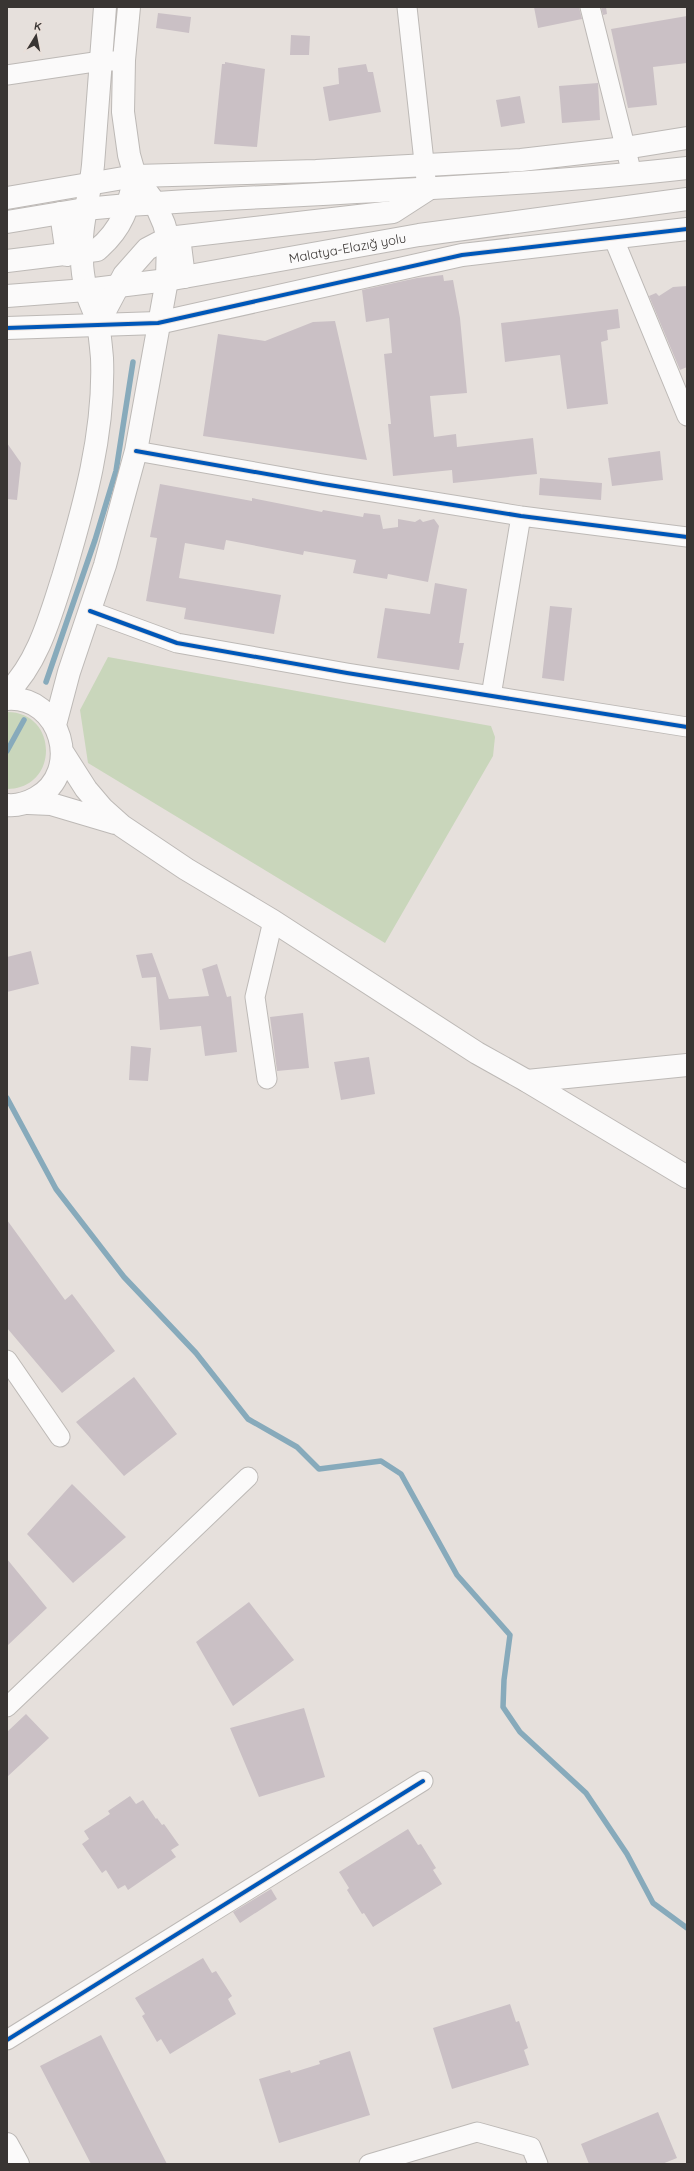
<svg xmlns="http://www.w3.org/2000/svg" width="694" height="2171" viewBox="0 0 694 2171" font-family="Quicksand,sans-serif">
<rect width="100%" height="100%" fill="#e6e0dc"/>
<path fill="#c9d6bb" d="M 108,657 L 491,726 L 495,737 L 493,756 L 385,943 L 88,763 L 80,710 Z
M 7,712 C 59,712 59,789 7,789 Z"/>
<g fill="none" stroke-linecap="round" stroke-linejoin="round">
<path stroke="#87aabb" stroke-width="5.5" d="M 46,682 L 95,540 L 116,471 L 133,362
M 7,751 L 24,720
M 7,1098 L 56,1189 L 124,1277 L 196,1353 L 248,1419 L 297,1447 L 319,1469 L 381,1461 L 401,1474 L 457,1575 L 510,1635 L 504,1680 L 503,1707 L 520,1732 L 586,1793 L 627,1854 L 653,1903 L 687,1928"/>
</g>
<path fill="#cac0c5" d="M 534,7 L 579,7 L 582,19 L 538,28 Z
M 601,7 L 606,7 L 607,14 L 603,15 Z
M 158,13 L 191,17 L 189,33 L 156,28 Z
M 687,16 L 687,63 L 653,67 L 657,105 L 628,108 L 611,29 Z
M 291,35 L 310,36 L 309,55 L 290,55 Z
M 225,62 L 265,69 L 257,147 L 214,144 L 222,64 L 225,64 Z
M 366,64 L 368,72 L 373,72 L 381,112 L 329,121 L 323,87 L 339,84 L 338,68 Z
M 598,83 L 600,120 L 562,123 L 559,86 Z
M 520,96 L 525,123 L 501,127 L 496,100 Z
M 443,275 L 444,281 L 453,280 L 460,318 L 467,393 L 430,396 L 434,437 L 456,434 L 457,447 L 533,438 L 537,474 L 453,483 L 452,470 L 393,476 L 388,424 L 391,424 L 384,354 L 392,353 L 389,318 L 366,322 L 362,290 L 417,278 Z
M 687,286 L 687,367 L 680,370 L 649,296 L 656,293 L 659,296 L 673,287 Z
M 618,309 L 620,328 L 607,330 L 608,340 L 601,342 L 608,404 L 567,409 L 560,355 L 505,362 L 501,323 Z
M 335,321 L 367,460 L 203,436 L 218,334 L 265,341 L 313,322 Z
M 7,443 L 21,463 L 17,500 L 7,499 Z
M 660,451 L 663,480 L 612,486 L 608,458 Z
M 540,478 L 602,483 L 601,500 L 539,495 Z
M 160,484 L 252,501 L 252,498 L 322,512 L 323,510 L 363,517 L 364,513 L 380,515 L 383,529 L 398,527 L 398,519 L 415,522 L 420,519 L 423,522 L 434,519 L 439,526 L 428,582 L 388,574 L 387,579 L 353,573 L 356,560 L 304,551 L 303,555 L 226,540 L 224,550 L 185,543 L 179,578 L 281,595 L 274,634 L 184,619 L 186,608 L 146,601 L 157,538 L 150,537 Z
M 435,583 L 467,589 L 459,643 L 464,643 L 459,670 L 377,658 L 385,608 L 430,614 Z
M 550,606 L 572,608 L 564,681 L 542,678 Z
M 31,951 L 39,984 L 7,992 L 7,957 Z
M 152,953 L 169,999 L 209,996 L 202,969 L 217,964 L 227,997 L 231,996 L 237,1052 L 205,1056 L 201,1026 L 160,1030 L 156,977 L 142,978 L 136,955 Z
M 303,1013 L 309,1068 L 277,1071 L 270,1017 Z
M 131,1046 L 151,1048 L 148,1081 L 129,1080 Z
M 369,1057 L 375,1094 L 341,1100 L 334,1062 Z
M 7,1220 L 65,1300 L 72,1294 L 115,1351 L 62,1393 L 7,1328 Z
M 134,1377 L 177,1434 L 124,1476 L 76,1422 Z
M 72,1484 L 126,1537 L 73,1583 L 27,1534 Z
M 7,1559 L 47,1608 L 7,1646 Z
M 249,1602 L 294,1660 L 233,1706 L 196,1642 Z
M 304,1708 L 325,1777 L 259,1797 L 230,1728 Z
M 26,1714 L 49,1738 L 7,1777 L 7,1732 Z
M 130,1796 L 136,1804 L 143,1800 L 156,1819 L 157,1818 L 162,1825 L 164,1824 L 179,1845 L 171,1850 L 176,1857 L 128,1890 L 125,1885 L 118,1889 L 106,1870 L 102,1873 L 82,1844 L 89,1839 L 84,1831 L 110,1814 L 108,1811 Z
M 408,1829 L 418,1845 L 421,1844 L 436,1868 L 433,1870 L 442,1884 L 373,1927 L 364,1913 L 362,1914 L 347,1890 L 349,1888 L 339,1872 Z
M 271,1889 L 277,1899 L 240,1923 L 233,1912 Z
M 203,1958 L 212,1973 L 216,1971 L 232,1996 L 228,1999 L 236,2014 L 170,2054 L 161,2039 L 157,2042 L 142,2016 L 145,2014 L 135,1998 Z
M 510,2004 L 516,2022 L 519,2021 L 528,2048 L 524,2050 L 529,2065 L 452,2089 L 433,2028 Z
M 101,2035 L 167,2164 L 91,2164 L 40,2066 Z
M 350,2051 L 370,2115 L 279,2143 L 259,2079 L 290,2070 L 291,2073 L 320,2064 L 319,2061 Z
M 658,2112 L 677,2158 L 662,2164 L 589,2164 L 581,2144 Z"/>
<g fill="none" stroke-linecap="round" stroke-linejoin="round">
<defs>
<path id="minor" d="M 407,7 L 426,180
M 590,7 L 632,174
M 7,75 L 101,61 L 114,61
M 613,237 L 687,416
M 136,451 L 323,484 L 521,516 L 687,537
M 90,611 L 177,643 L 347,673 L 687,727
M 491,696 L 521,516
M 267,1079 L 255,997 L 273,921
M 7,1360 L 60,1437
M 7,1707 L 248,1477
M 7,2040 L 423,1781
M 369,2164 L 477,2132 L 531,2147 L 538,2164"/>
<path id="tertiary" d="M 7,198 L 135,176 L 316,171 L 521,160 L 625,148 L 687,138
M 7,328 L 158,323 L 462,255 L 687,229
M 527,1081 L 687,1065"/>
<path id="secondary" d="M 7,693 C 38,663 50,617 63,577 C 84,507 105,432 102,358 C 101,347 100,335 98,324 C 96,313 89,302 86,290 C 84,281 82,270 82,260 C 79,228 90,197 93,165 L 105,7
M 7,699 C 61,695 83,772 36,798 C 27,803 17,806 7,805
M 55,725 L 69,672 L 105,565 L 136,451 L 167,280 L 168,238 L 164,224 L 155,203 L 135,176 L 129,155 L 123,112 L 124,60 L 129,7
M 63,753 L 86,789 L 103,809 L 122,826 L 186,869 L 273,921 L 477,1053 L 527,1081 L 687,1177
M 28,803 L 51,804 L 115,823
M 7,2144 L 18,2164"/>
<g id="trunk">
<path d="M 61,213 L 67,255"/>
<path d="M 7,222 L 85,209 L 128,205 C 315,192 501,189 687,168"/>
<path d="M 179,237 L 184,277"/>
<path d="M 7,261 L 97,250 C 123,228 128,208 135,176"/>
<path id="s1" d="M 7,296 L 86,290 L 167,280 L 419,235 L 687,199"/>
<path d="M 98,324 L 124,275 L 147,249 L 168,238 L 393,212 L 427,190"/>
</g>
</defs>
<use href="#minor" stroke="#bdb9b6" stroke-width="21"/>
<use href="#tertiary" stroke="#bdb9b6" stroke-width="24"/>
<use href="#secondary" stroke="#bdb9b6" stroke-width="24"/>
<use href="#trunk" stroke="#bdb9b6" stroke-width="24"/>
<use href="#minor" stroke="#fbfafa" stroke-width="19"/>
<use href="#tertiary" stroke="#fbfafa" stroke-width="22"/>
<use href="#secondary" stroke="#fbfafa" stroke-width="22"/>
<use href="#trunk" stroke="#fbfafa" stroke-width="22"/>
<defs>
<path id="cycleway" d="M 7,328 L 158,323 L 462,255 L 687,229
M 136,451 L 323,484 L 521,516 L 687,537
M 90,611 L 177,643 L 347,673 L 687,727
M 7,2040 L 423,1781"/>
</defs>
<use href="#cycleway" stroke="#e9dfd9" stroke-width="6"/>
<use href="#cycleway" stroke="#0057b8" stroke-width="4"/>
</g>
<g text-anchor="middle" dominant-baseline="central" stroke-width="3" stroke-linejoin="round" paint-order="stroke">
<g font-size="13" fill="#393533" stroke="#e9dfd9">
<text stroke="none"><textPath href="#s1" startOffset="344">Malatya-Elazığ yolu</textPath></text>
</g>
</g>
<rect width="694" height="2171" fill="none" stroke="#393533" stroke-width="16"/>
<g transform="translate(36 36) rotate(10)" stroke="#e9dfd9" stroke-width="3" paint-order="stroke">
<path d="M0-3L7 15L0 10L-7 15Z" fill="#393533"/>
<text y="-6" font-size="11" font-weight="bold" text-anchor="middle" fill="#393533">K</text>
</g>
</svg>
